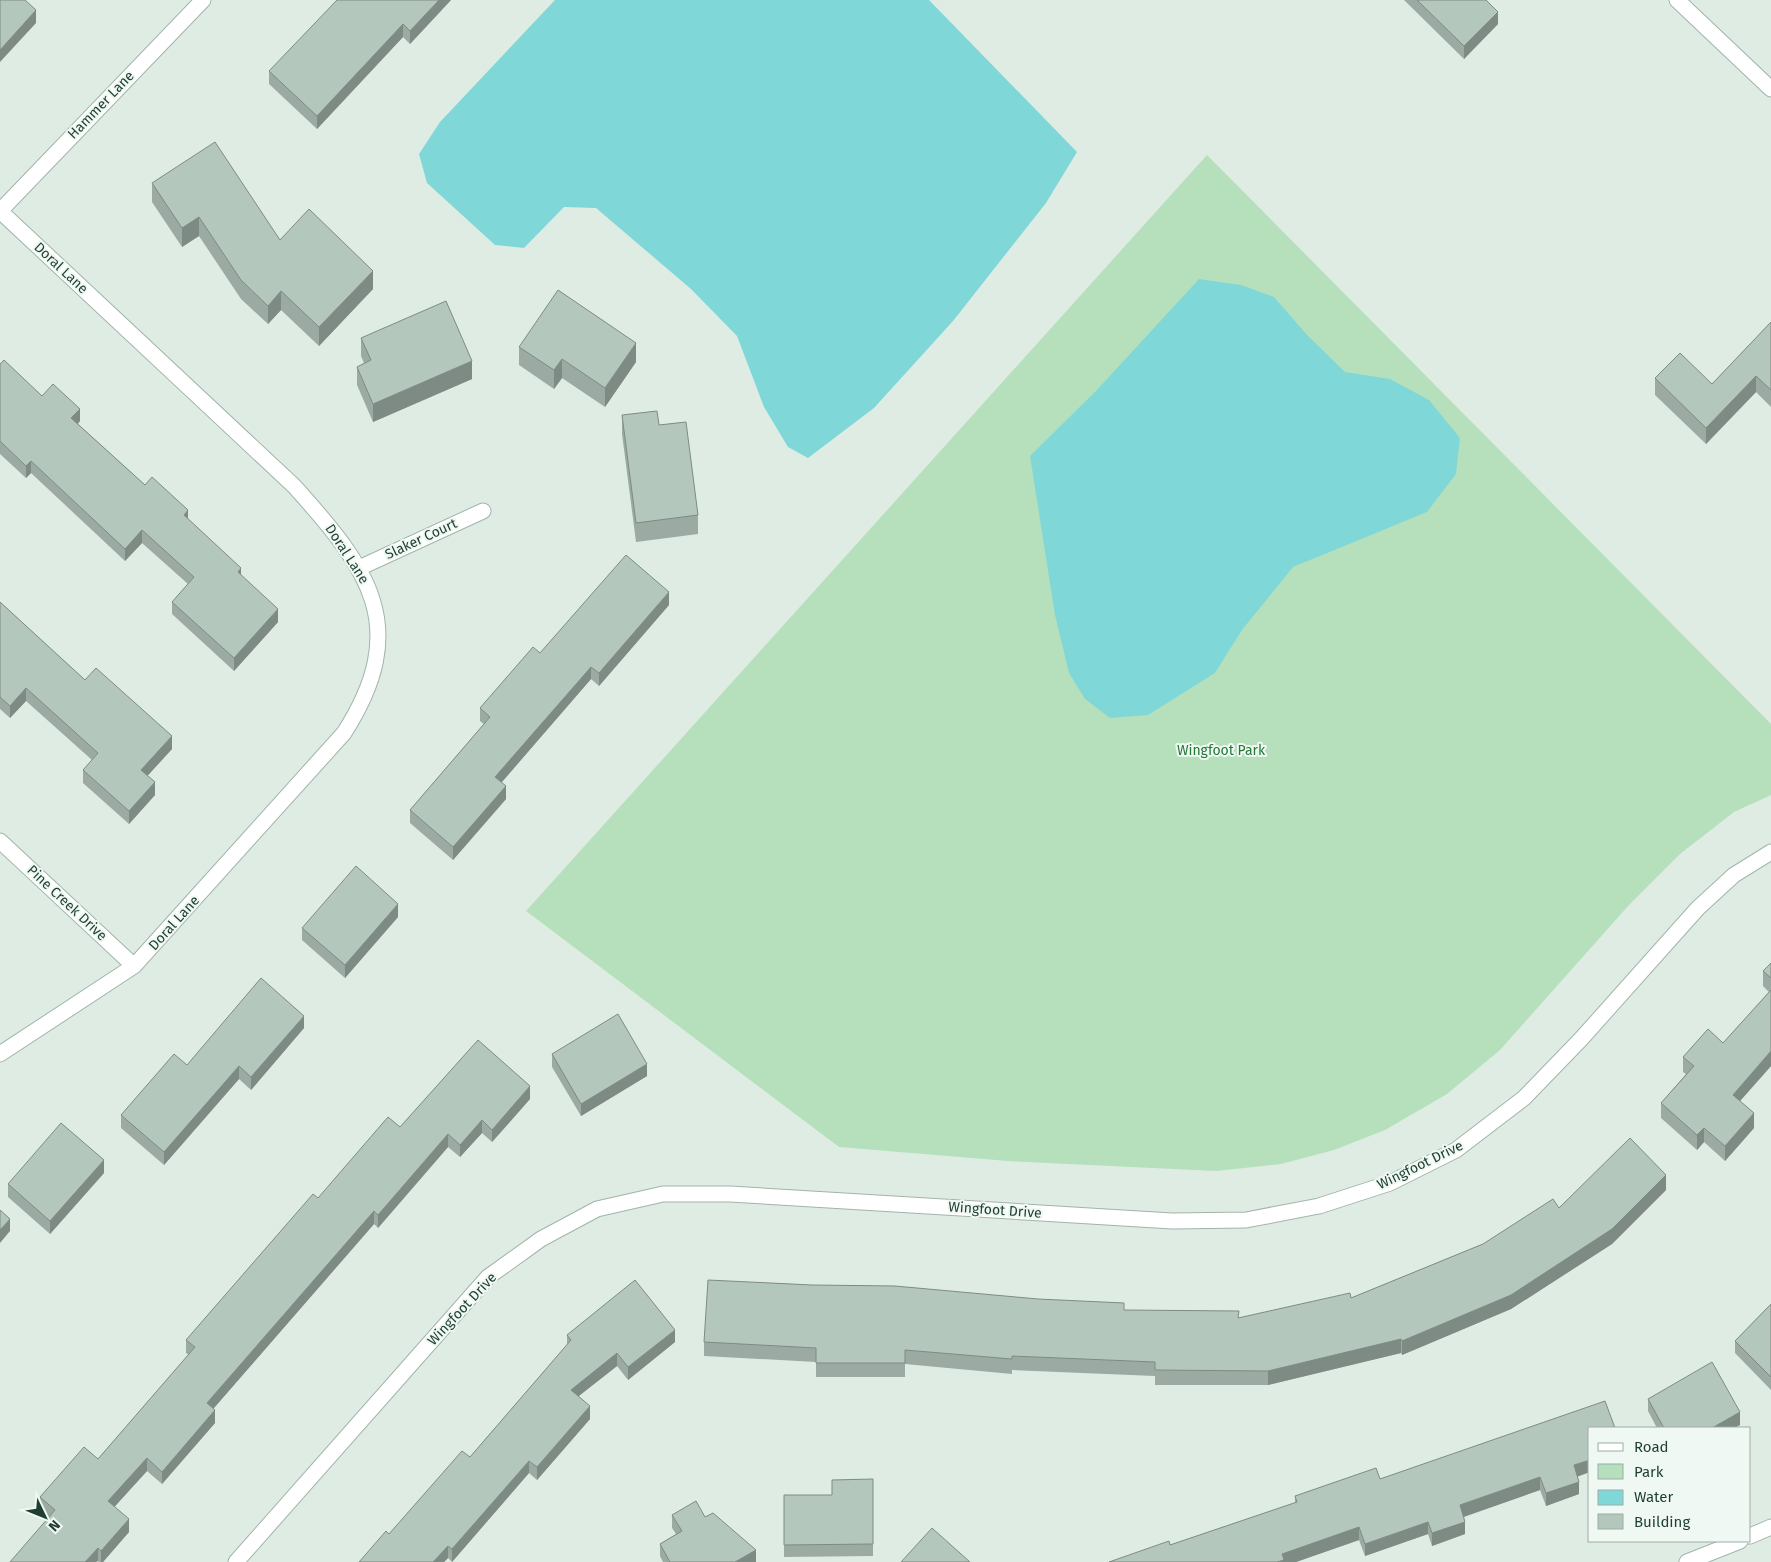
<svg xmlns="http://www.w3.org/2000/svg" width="1771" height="1562" viewBox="0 0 1771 1562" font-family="'Fira Sans',sans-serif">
<rect width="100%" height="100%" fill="#dfece4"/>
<path fill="#b5e0bb" d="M 1207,155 L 1771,724 L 1771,795 L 1734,812 L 1680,854 L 1629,905 L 1500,1050 L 1447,1094 L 1385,1130 L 1334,1150 L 1281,1164 L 1216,1171 L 1008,1161 L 839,1147 L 526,911 Z"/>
<path fill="#80d7d8" d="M 555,0 L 929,0 L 1077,152 L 1046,203 L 953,321 L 874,408 L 808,458 L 788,447 L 764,407 L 737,336 L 691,289 L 596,208 L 564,207 L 524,248 L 495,245 L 427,183 L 419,154 L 440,122 Z
M 1199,279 L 1241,285 L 1274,297 L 1307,335 L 1345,372 L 1390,379 L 1429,400 L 1460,438 L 1456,474 L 1427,512 L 1293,567 L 1242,630 L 1215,673 L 1148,715 L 1110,718 L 1085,699 L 1069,673 L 1055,615 L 1030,456 L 1096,391 Z"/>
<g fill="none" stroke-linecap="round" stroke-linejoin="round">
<defs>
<path id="minor" d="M 1677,0 L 1771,89
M 359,568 L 483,511
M 0,841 L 134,966
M 0,1054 L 134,966 L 344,733 C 412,627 369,569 294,486 L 0,211 L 203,0
M 1750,1536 L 1771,1527
M 236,1562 L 488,1277 L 541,1239 L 597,1209 L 663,1194 L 730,1194 L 1172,1221 L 1246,1220 L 1319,1206 L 1390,1183 L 1456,1150 L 1524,1098 L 1582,1038 L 1698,908 L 1734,875 L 1771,852
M 1687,1562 L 1740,1541"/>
</defs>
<use href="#minor" stroke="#a1b4ab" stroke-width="17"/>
<use href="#minor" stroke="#fff" stroke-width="15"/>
</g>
<path fill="#9baba3" d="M 451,0 L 410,44 L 403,37 L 317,129 L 269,84 L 269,71 Z
M 1404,0 L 1486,0 L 1498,24 L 1464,59 Z
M 152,183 L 280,240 L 373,289 L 319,346 L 281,310 L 268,324 L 241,299 L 199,236 L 182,247 L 152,202 Z
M 1771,322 L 1771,407 L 1756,392 L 1706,444 L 1655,395 L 1655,378 L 1712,384 Z
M 361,338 L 472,379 L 373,422 L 357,385 L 357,367 L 364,363 L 361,356 Z
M 519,347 L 636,362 L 605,407 L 562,378 L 554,389 L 519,365 Z
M 0,364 L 42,396 L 80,421 L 78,424 L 145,485 L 188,519 L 241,576 L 278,622 L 234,671 L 172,614 L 172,602 L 188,584 L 142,543 L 125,561 L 31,473 L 26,478 L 0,454 Z
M 622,415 L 659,425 L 698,515 L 698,534 L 636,542 L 622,434 Z
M 0,602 L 85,680 L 172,749 L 147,776 L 155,795 L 129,824 L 83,783 L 83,770 L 92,760 L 26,701 L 10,718 L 0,709 Z
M 669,605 L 599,686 L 591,679 L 501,783 L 506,799 L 453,860 L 410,823 L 410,810 L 484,724 L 480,721 L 480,708 L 540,653 Z
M 398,917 L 345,978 L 302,940 L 302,928 Z
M 1771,963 L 1771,1066 L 1740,1101 L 1754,1128 L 1725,1161 L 1704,1142 L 1697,1150 L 1661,1118 L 1661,1103 L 1686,1074 L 1683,1072 L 1683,1057 L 1723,1043 L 1769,992 L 1763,986 L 1763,971 Z
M 304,1028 L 251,1090 L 239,1079 L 164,1165 L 121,1128 L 121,1115 L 187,1065 Z
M 552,1054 L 647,1076 L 581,1116 L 552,1067 Z
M 530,1099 L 492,1142 L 482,1133 L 460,1157 L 448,1147 L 378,1228 L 374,1224 L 213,1409 L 215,1423 L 162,1484 L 147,1471 L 114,1507 L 129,1532 L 103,1562 L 99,1562 L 40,1510 L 40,1497 L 98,1459 L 189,1355 L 186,1353 L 186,1340 L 318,1198 L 400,1127 Z
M 104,1173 L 50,1234 L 8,1197 L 8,1184 Z
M 1666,1190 L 1612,1244 L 1511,1309 L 1402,1355 L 1401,1353 L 1268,1385 L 1155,1385 L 1155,1376 L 1012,1370 L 1012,1374 L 905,1364 L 905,1377 L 816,1377 L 816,1362 L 704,1356 L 704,1342 L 1124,1310 L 1238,1318 L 1351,1298 L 1483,1244 L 1559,1208 Z
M 1771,1304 L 1771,1390 L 1735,1353 L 1735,1341 Z
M 567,1335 L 675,1342 L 628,1380 L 617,1366 L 579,1396 L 590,1419 L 537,1480 L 529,1473 L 452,1562 L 448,1558 L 444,1562 L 359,1562 L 389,1534 L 470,1457 L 567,1345 Z
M 1648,1399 L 1740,1425 L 1734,1428 L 1657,1428 L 1648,1411 Z
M 1577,1477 L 1579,1494 L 1546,1506 L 1540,1490 L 1464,1517 L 1465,1534 L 1432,1546 L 1428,1534 L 1365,1556 L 1359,1540 L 1296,1562 L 1109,1562 L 1170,1545 L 1295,1503 L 1295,1496 L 1380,1479 Z
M 873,1479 L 873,1556 L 784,1557 L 784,1495 L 832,1495 Z
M 672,1515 L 705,1517 L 756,1562 L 663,1562 L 660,1556 L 660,1544 L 676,1534 L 672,1528 Z"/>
<path fill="#7e8b84" d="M 439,0 L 451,0 L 410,44 L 410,31 Z
M 36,10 L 36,23 L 0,62 L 0,50 Z
M 1498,12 L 1498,24 L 1464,59 L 1464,46 Z
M 403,24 L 403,37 L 317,129 L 317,116 Z
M 199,217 L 199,236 L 182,247 L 182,228 Z
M 373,271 L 373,289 L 319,346 L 319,327 Z
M 281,291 L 281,310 L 268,324 L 268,306 Z
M 636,343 L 636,362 L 605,407 L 605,388 Z
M 562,359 L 562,378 L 554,389 L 554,370 Z
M 472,361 L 472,379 L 373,422 L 373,404 Z
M 1756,376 L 1756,392 L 1706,444 L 1706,428 Z
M 80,409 L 80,421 L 71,431 L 71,418 Z
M 31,461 L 31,473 L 26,478 L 26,466 Z
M 188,510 L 188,523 L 184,515 Z
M 142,530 L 142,543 L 125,561 L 125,549 Z
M 241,568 L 241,581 L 238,572 Z
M 669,592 L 669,605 L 599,686 L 599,673 Z
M 278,609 L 278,622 L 234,671 L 234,658 Z
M 591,667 L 591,679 L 495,790 L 495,777 Z
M 26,688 L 26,701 L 10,718 L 10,706 Z
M 172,736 L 172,749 L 141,783 L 141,770 Z
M 155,782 L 155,795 L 129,824 L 129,811 Z
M 506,786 L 506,799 L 453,860 L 453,847 Z
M 398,904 L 398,917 L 345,978 L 345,965 Z
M 304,1016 L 304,1028 L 251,1090 L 251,1077 Z
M 1771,1051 L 1771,1066 L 1733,1109 L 1733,1095 Z
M 647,1064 L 647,1076 L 581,1116 L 581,1104 Z
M 239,1066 L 239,1079 L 164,1165 L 164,1152 Z
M 530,1086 L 530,1099 L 492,1142 L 492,1130 Z
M 1754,1113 L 1754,1128 L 1725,1161 L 1725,1146 Z
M 482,1120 L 482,1133 L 460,1157 L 460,1145 Z
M 1704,1128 L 1704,1142 L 1697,1150 L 1697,1135 Z
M 448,1134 L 448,1147 L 378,1228 L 378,1215 Z
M 104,1160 L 104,1173 L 50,1234 L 50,1221 Z
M 1666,1175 L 1666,1190 L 1612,1244 L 1511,1309 L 1402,1355 L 1402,1341 Z
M 374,1211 L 374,1224 L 207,1416 L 207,1403 Z
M 10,1219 L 10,1231 L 0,1243 L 0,1230 Z
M 675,1330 L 675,1342 L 628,1380 L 628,1367 Z
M 1401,1339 L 1401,1353 L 1268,1385 L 1268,1371 Z
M 617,1353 L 617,1366 L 571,1402 L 571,1390 Z
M 590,1406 L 590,1419 L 537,1480 L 537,1467 Z
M 215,1410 L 215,1423 L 162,1484 L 162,1472 Z
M 1740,1412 L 1740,1425 L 1734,1428 L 1712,1428 Z
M 147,1458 L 147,1471 L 108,1514 L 108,1501 Z
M 1590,1460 L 1590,1472 L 1574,1478 L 1574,1465 Z
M 529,1461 L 529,1473 L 452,1562 L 452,1549 Z
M 1540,1477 L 1540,1490 L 1460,1518 L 1460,1505 Z
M 1579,1482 L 1579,1494 L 1546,1506 L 1546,1493 Z
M 129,1519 L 129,1532 L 103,1562 L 101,1562 L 101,1551 Z
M 1428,1522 L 1428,1534 L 1365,1556 L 1365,1544 Z
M 1465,1522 L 1465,1534 L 1432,1546 L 1432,1533 Z
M 1359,1527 L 1359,1540 L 1296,1562 L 1277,1562 L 1282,1554 Z
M 448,1546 L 448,1558 L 444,1562 L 433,1562 Z
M 98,1548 L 98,1561 L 96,1562 L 85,1562 Z
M 756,1550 L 756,1562 L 735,1562 Z"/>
<path fill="#b4c7bd" stroke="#7e8b84" d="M 0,0 L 25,0 L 36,10 L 0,50 Z
M 337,0 L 439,0 L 410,31 L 403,24 L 317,116 L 269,71 Z
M 1417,0 L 1486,0 L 1498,12 L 1464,46 Z
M 215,142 L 280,240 L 309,209 L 373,271 L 319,327 L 281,291 L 268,306 L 241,280 L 199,217 L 182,228 L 152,183 Z
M 558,290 L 636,343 L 605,388 L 562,359 L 554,370 L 519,347 Z
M 446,301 L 472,361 L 373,404 L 357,367 L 371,360 L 361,338 Z
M 1771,322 L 1771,390 L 1756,376 L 1706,428 L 1655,378 L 1680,353 L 1712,384 Z
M 4,360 L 42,396 L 53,384 L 80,409 L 71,418 L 145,485 L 152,477 L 188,510 L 184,515 L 241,568 L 238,572 L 278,609 L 234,658 L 172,602 L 194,577 L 142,530 L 125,549 L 31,461 L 26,466 L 0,441 L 0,364 Z
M 657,411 L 659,425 L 686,422 L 698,515 L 636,523 L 622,415 Z
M 626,555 L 669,592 L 599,673 L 591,667 L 495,777 L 506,786 L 453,847 L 410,810 L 490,717 L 480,708 L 533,647 L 540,653 Z
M 0,602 L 85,680 L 96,668 L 172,736 L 141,770 L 155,782 L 129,811 L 83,770 L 98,753 L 26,688 L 10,706 L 0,697 Z
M 356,866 L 398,904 L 345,965 L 302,928 Z
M 1771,963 L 1771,978 L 1763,971 Z
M 261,978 L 304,1016 L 251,1077 L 239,1066 L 164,1152 L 121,1115 L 174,1054 L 187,1065 Z
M 1771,990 L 1771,1051 L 1733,1095 L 1754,1113 L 1725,1146 L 1704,1128 L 1697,1135 L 1661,1103 L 1694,1066 L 1683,1057 L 1708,1029 L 1723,1043 Z
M 618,1014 L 647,1064 L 581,1104 L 552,1054 Z
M 478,1040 L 530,1086 L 492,1130 L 482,1120 L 460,1145 L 448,1134 L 378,1215 L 374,1211 L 207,1403 L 215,1410 L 162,1472 L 147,1458 L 108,1501 L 129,1519 L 101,1551 L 98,1548 L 85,1562 L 10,1562 L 55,1510 L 40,1497 L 84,1447 L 98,1459 L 195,1347 L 186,1340 L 313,1194 L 318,1198 L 388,1117 L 400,1127 Z
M 61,1123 L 104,1160 L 50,1221 L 8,1184 Z
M 1630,1138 L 1666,1175 L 1612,1229 L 1511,1295 L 1402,1341 L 1401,1339 L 1268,1371 L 1155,1370 L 1155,1362 L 1012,1356 L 1012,1359 L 905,1350 L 905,1363 L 816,1363 L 816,1348 L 704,1342 L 708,1280 L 812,1285 L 895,1286 L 1038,1299 L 1124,1303 L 1124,1310 L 1239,1311 L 1238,1318 L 1350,1293 L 1351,1298 L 1483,1244 L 1553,1199 L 1559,1208 Z
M 0,1210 L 10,1219 L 0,1230 Z
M 635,1280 L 675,1330 L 628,1367 L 617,1353 L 571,1390 L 590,1406 L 537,1467 L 529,1461 L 452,1549 L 448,1546 L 433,1562 L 359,1562 L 386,1531 L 389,1534 L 462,1451 L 470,1457 L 571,1340 L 567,1335 Z
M 1771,1304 L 1771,1377 L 1735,1341 Z
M 1712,1362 L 1740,1412 L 1712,1428 L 1664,1428 L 1648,1399 Z
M 1605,1401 L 1615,1428 L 1590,1428 L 1590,1460 L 1574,1465 L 1579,1482 L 1546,1493 L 1540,1477 L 1460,1505 L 1465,1522 L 1432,1533 L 1428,1522 L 1365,1544 L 1359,1527 L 1282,1554 L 1284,1560 L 1277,1562 L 1109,1562 L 1169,1541 L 1170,1545 L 1297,1502 L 1295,1496 L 1376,1468 L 1380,1479 Z
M 873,1479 L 873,1544 L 784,1545 L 784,1495 L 832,1495 L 832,1480 Z
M 696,1501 L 705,1517 L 713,1513 L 756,1550 L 735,1562 L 670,1562 L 660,1544 L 682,1531 L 672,1515 Z
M 932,1528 L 970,1562 L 901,1562 Z"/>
<g text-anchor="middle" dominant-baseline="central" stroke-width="4" stroke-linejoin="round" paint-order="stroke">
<g font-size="14" fill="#1e3e31" stroke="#f0f8f3">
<text transform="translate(101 105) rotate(-46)">Hammer Lane</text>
<text transform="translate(61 268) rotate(43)">Doral Lane</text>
<text transform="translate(421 539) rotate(-25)">Slaker Court</text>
<text transform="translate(347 554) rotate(57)">Doral Lane</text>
<text transform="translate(67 903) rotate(43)">Pine Creek Drive</text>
<text transform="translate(174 923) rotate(-48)">Doral Lane</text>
<text transform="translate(1420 1165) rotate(-26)">Wingfoot Drive</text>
<text transform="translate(995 1210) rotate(4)">Wingfoot Drive</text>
<text transform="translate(462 1309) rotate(-47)">Wingfoot Drive</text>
</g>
<g font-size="14" fill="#247939" stroke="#f0f8f3">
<text x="1221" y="750">Wingfoot Park</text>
</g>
</g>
<rect x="1588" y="1427" width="162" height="115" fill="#f0f8f3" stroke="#9caea5"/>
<rect x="1598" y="1443" width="25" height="8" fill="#ffffff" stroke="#9caea5"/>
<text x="1634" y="1452" font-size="15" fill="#1e3e31">Road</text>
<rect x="1598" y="1464" width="25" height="15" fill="#b5e0bb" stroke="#9caea5"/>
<text x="1634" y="1477" font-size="15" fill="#1e3e31">Park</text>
<rect x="1598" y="1490" width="25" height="15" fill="#80d7d8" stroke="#9caea5"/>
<text x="1634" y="1502" font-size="15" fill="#1e3e31">Water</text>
<rect x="1598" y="1514" width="25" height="15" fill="#b4c7bd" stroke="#9caea5"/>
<text x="1634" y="1527" font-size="15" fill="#1e3e31">Building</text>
<g transform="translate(45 1517) rotate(133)" stroke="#f0f8f3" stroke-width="4" paint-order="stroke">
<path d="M0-4L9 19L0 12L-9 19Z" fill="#1e3e31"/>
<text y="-8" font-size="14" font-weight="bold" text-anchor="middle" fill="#1e3e31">N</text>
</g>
</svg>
